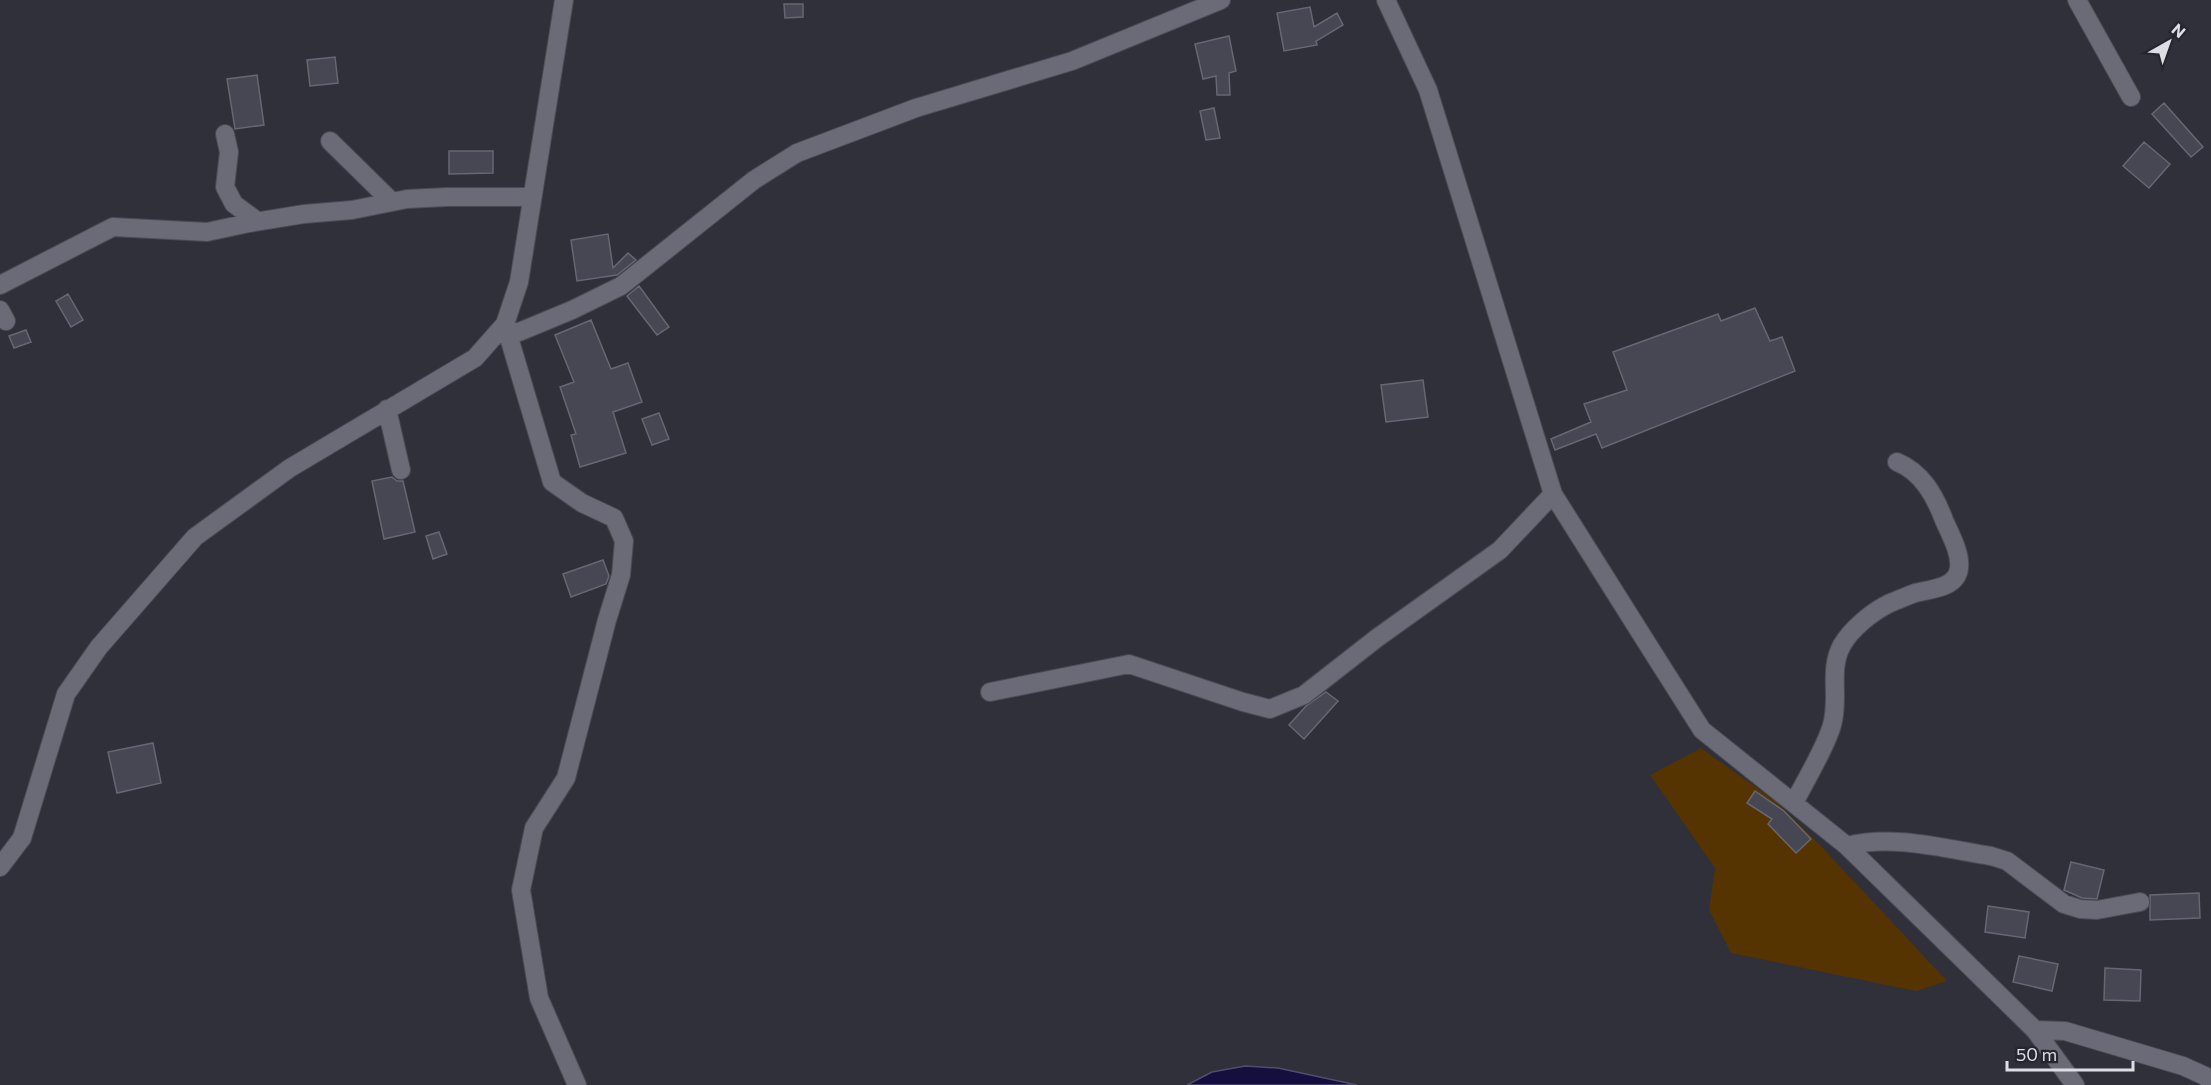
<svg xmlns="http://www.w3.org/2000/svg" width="2211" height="1085" viewBox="0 0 2211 1085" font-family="Commissioner,sans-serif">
<rect width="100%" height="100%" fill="#2f303a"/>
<path fill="#553401" d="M 1701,748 L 1775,801 L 1819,844 L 1947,981 L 1916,991 L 1731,953 L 1709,910 L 1715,868 L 1650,775 Z"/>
<path fill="#150f3f" stroke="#514d71" stroke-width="1.5" d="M 1245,1066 L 1278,1068 L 1357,1085 L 1187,1085 L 1212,1072 Z"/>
<path fill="#464752" stroke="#676773" stroke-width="1.5" d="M 784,4 L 803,4 L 803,17 L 785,18 Z
M 1310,7 L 1314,27 L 1337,13 L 1343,25 L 1316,41 L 1317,45 L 1284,51 L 1277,13 Z
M 1229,36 L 1236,71 L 1229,73 L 1230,95 L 1217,95 L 1216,76 L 1203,79 L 1195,44 Z
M 335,57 L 338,83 L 310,86 L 307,60 Z
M 257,75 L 264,125 L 235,129 L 227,79 Z
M 2164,103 L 2203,147 L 2191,157 L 2152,114 Z
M 1214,108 L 1220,138 L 1206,140 L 1200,111 Z
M 2144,142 L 2170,164 L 2149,188 L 2123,166 Z
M 449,151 L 493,151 L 493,173 L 449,174 Z
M 608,234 L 613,268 L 628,253 L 636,260 L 617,275 L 577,281 L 571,240 Z
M 639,286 L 669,327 L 657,335 L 627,296 Z
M 68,294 L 83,320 L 71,327 L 56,301 Z
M 1755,308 L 1770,341 L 1782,337 L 1795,371 L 1602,448 L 1596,434 L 1555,450 L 1551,439 L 1591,422 L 1584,404 L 1627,390 L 1613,352 L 1718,314 L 1721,321 Z
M 591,320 L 611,369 L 628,363 L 642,402 L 613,412 L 626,453 L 580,467 L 571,435 L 576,434 L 560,387 L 574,382 L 555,335 Z
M 26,330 L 31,342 L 14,348 L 9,336 Z
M 1423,380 L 1428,417 L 1386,422 L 1381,385 Z
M 659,413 L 669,439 L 652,445 L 642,419 Z
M 392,477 L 397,481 L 403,481 L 415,532 L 384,539 L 372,481 Z
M 439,532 L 447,554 L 433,559 L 426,536 Z
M 603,560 L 609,576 L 606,584 L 571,597 L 563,574 Z
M 1326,692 L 1338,701 L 1304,739 L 1289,725 L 1306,706 Z
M 153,743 L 161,783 L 117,793 L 108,752 Z
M 1755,791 L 1784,811 L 1811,839 L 1796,853 L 1768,824 L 1772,819 L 1747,803 Z
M 2071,862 L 2104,870 L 2097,899 L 2082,898 L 2064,890 Z
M 2199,893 L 2200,918 L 2150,920 L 2150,895 Z
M 1988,906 L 2029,912 L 2025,938 L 1985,932 Z
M 2019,956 L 2058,964 L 2052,991 L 2013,982 Z
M 2105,968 L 2141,970 L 2140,1001 L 2104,1000 Z"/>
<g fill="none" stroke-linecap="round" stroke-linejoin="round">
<defs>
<path id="minor" d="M 1386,0 L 1428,90 L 1553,494 L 1650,648 L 1702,730 L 1847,846 L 2035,1030 L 2075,1085
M 2077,0 L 2131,97
M 225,134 L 229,152 L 225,187 L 234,204 L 257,221
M 330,141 L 392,202
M 0,285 L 113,227 L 207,232 L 249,223 L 304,214 L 352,210 L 407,199 L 447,197 L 532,197
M 0,310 L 6,321
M 505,324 L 552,482 L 582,503 L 614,518 L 624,541 L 621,575 L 607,620 L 566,778 L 534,828 L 521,890 L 539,998 L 577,1085
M 507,331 L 519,332 L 572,310 L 621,286 L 754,180 L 797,153 L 916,108 L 1072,61 L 1221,0
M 387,409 L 401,470
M 990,692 L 1129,664 L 1243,702 L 1270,709 L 1304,695 L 1377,638 L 1500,550 L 1553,494
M 1794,803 C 1805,781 1826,747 1832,725 C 1840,698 1828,670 1842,645 C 1852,628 1872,612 1890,603 C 1898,600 1907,596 1915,593 C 1931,589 1957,588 1959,568 C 1961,553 1950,534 1944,520 C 1935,496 1922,472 1897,462
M 1847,846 C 1892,834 1946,849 1991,856 L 2007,861 L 2064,904 L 2080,909 L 2097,910 L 2140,902
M 0,867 L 22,838 L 66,694 L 99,647 L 195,537 L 290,468 L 475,358 L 505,324 L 519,282 L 564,0
M 2035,1030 L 2065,1031 L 2183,1066 L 2205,1076 L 2211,1082"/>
</defs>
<use href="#minor" stroke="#4b4b54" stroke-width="20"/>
<use href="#minor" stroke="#6b6b77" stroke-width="18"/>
</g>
<g transform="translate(2169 42) rotate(40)" stroke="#262630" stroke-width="4.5" paint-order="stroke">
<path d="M0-4.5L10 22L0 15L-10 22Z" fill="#dddee5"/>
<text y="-9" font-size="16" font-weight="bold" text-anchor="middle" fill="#dddee5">N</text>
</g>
<path d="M2007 1061v9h126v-9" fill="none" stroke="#dddee5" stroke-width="3"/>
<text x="2016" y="1061" font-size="18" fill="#dddee5" stroke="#262630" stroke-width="4.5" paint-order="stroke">50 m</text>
</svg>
